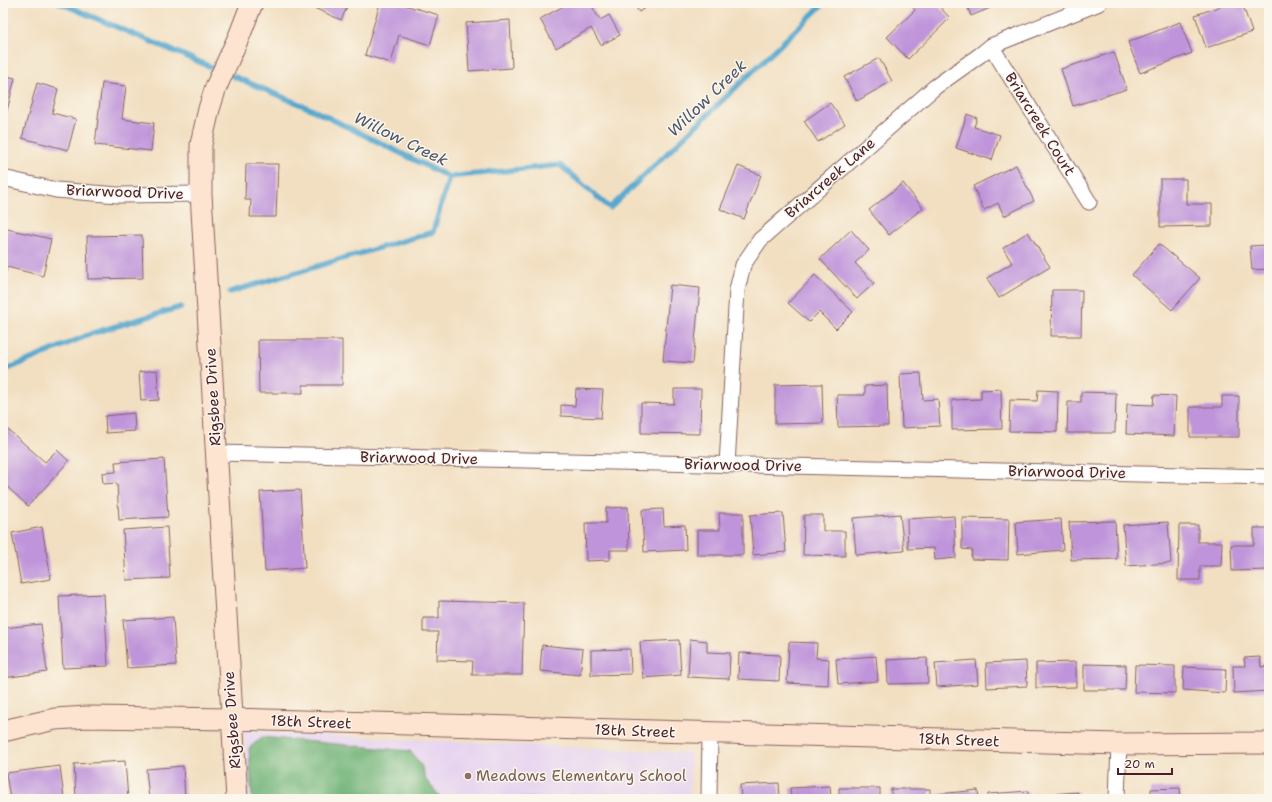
<svg xmlns="http://www.w3.org/2000/svg" width="1272" height="802" viewBox="0 0 1272 802" font-family="'Shantell Sans',sans-serif">
<rect width="100%" height="100%" fill="#fbf7ec"/>
<filter id="ink" filterUnits="userSpaceOnUse"><feTurbulence type="fractalNoise" baseFrequency=".025" numOctaves="2"/><feDisplacementMap in="SourceGraphic" scale="8" xChannelSelector="R" yChannelSelector="G"/><feConvolveMatrix kernelMatrix="1 2 1 2 8 2 1 2 1" color-interpolation-filters="sRGB"/></filter>
<filter id="wash" filterUnits="userSpaceOnUse"><feTurbulence type="fractalNoise" baseFrequency=".012" numOctaves="4" result="noise"/><feDisplacementMap in="SourceGraphic" scale="16" xChannelSelector="R" yChannelSelector="G"/><feGaussianBlur stdDeviation="0.9" result="paint"/><feColorMatrix in="noise" values="0 0 0 0 0 0 0 0 0 0 0 0 0 0 0 0 0 1.4 0 .05"/><feComposite in="paint" operator="in"/></filter>
<g filter="url(#wash)">
<rect width="100%" height="100%" fill="#f2dfc1"/>
<path fill="#e6d3f0" d="M 244,731 L 691,753 L 689,799 L 249,799 Z"/>
<path fill="#6eb276" stroke="#5c6850" d="M 262,737 L 410,751 L 421,765 L 426,780 L 442,799 L 424,799 L 414,794 L 411,799 L 252,799 L 249,748 Z"/>
<g fill="none" stroke-linecap="round" stroke-linejoin="round">
<path stroke="#52a6cd" stroke-width="5.5" d="M 60,3 L 311,109 L 449,177 L 560,165 L 610,208 L 824,3
M 230,292 L 433,232 L 449,177
M 3,371 L 93,333 L 181,307"/>
</g>
<g id="blocks">
<path fill="#bf94da" d="M 303,3 L 349,3 L 341,20 Z
M 380,3 L 397,3 L 439,15 L 430,45 L 399,35 L 391,63 L 365,55 Z
M 569,3 L 590,3 L 600,20 L 609,15 L 620,35 L 601,45 L 591,28 L 556,48 L 540,19 Z
M 633,3 L 652,3 L 639,12 Z
M 909,3 L 936,3 L 950,18 L 908,59 L 887,37 L 915,10 Z
M 966,3 L 1002,3 L 971,16 Z
M 1230,3 L 1242,3 L 1252,32 L 1206,48 L 1195,15 Z
M 510,20 L 512,68 L 469,71 L 466,23 Z
M 1180,22 L 1192,53 L 1140,73 L 1128,42 Z
M 1114,52 L 1127,89 L 1073,106 L 1061,69 Z
M 879,58 L 892,81 L 857,101 L 844,77 Z
M 3,75 L 15,78 L 4,123 L 3,123 Z
M 37,83 L 58,89 L 52,113 L 76,119 L 68,150 L 22,138 Z
M 102,83 L 126,86 L 122,119 L 154,123 L 151,151 L 95,145 Z
M 830,103 L 845,124 L 818,142 L 804,121 Z
M 967,114 L 977,118 L 974,127 L 1000,135 L 992,160 L 956,148 Z
M 246,164 L 278,164 L 276,217 L 250,217 L 251,200 L 245,200 Z
M 1016,165 L 1034,201 L 1004,216 L 998,203 L 984,210 L 973,186 Z
M 738,166 L 761,175 L 744,219 L 720,209 Z
M 1160,179 L 1186,179 L 1186,204 L 1212,204 L 1212,226 L 1160,227 Z
M 903,183 L 923,208 L 889,235 L 869,210 Z
M 3,228 L 51,239 L 43,276 L 7,267 L 4,280 L 3,279 Z
M 851,230 L 869,250 L 855,263 L 874,283 L 857,299 L 820,259 Z
M 1028,232 L 1050,267 L 999,298 L 987,278 L 1012,263 L 1003,248 Z
M 142,235 L 143,278 L 88,279 L 87,236 Z
M 1159,244 L 1200,278 L 1172,310 L 1132,275 Z
M 1266,245 L 1268,269 L 1252,270 L 1250,246 Z
M 815,275 L 853,312 L 836,329 L 819,312 L 809,322 L 788,303 Z
M 670,285 L 700,288 L 693,363 L 663,361 Z
M 1052,290 L 1082,290 L 1081,336 L 1051,336 Z
M 258,340 L 342,340 L 342,385 L 303,385 L 303,393 L 259,393 Z
M 157,370 L 159,400 L 141,401 L 139,372 Z
M 921,373 L 923,400 L 938,399 L 940,426 L 902,428 L 900,374 Z
M 822,384 L 823,423 L 775,424 L 775,385 Z
M 887,385 L 888,426 L 838,427 L 837,395 L 865,395 L 865,386 Z
M 576,389 L 603,390 L 601,418 L 561,416 L 561,405 L 575,406 Z
M 674,389 L 701,389 L 700,434 L 641,433 L 641,403 L 674,404 Z
M 1001,389 L 1002,429 L 952,430 L 952,400 L 981,399 L 981,390 Z
M 1038,390 L 1058,391 L 1057,432 L 1009,431 L 1010,400 L 1037,401 Z
M 1081,392 L 1116,393 L 1115,433 L 1067,433 L 1068,402 L 1081,402 Z
M 1154,395 L 1176,396 L 1174,436 L 1126,434 L 1127,404 L 1153,405 Z
M 1222,396 L 1239,396 L 1239,437 L 1190,437 L 1190,407 L 1222,407 Z
M 134,413 L 135,431 L 106,433 L 105,416 Z
M 5,427 L 45,462 L 57,450 L 69,461 L 28,506 L 3,483 L 3,430 Z
M 164,459 L 168,517 L 119,520 L 117,483 L 103,484 L 102,473 L 116,472 L 115,462 Z
M 300,490 L 305,568 L 265,571 L 260,492 Z
M 628,507 L 629,550 L 610,550 L 610,560 L 586,561 L 585,523 L 606,523 L 606,508 Z
M 663,509 L 664,526 L 685,525 L 686,550 L 644,552 L 642,510 Z
M 719,513 L 743,513 L 743,555 L 697,555 L 697,530 L 720,530 Z
M 783,513 L 786,552 L 753,555 L 750,515 Z
M 900,514 L 904,551 L 856,555 L 853,518 Z
M 804,515 L 823,515 L 823,531 L 845,531 L 845,556 L 803,555 Z
M 954,516 L 956,558 L 935,560 L 934,548 L 908,549 L 907,519 Z
M 962,518 L 1009,519 L 1008,560 L 971,559 L 972,550 L 962,549 Z
M 1061,519 L 1063,550 L 1018,554 L 1016,522 Z
M 1115,521 L 1117,559 L 1071,560 L 1069,522 Z
M 1168,522 L 1171,563 L 1126,566 L 1123,525 Z
M 1179,525 L 1198,525 L 1198,542 L 1222,542 L 1221,566 L 1200,566 L 1200,580 L 1178,580 Z
M 42,527 L 51,579 L 21,584 L 12,533 Z
M 167,527 L 170,578 L 126,580 L 123,530 Z
M 1254,528 L 1269,528 L 1269,570 L 1232,571 L 1231,545 L 1254,545 Z
M 104,594 L 108,666 L 63,668 L 59,596 Z
M 439,601 L 524,603 L 522,675 L 472,675 L 473,661 L 437,660 L 438,632 L 423,632 L 423,618 L 439,618 Z
M 173,617 L 176,665 L 127,668 L 123,620 Z
M 41,624 L 47,672 L 3,678 L 3,628 Z
M 690,639 L 707,641 L 707,652 L 730,653 L 729,679 L 688,677 Z
M 679,640 L 681,675 L 643,678 L 640,642 Z
M 789,642 L 817,643 L 816,658 L 829,659 L 828,685 L 787,683 Z
M 542,645 L 583,649 L 580,675 L 540,671 Z
M 630,649 L 631,674 L 591,675 L 591,650 Z
M 739,653 L 780,655 L 779,681 L 738,679 Z
M 876,656 L 878,681 L 838,684 L 836,659 Z
M 1260,657 L 1261,667 L 1269,666 L 1269,691 L 1234,693 L 1233,666 L 1245,666 L 1244,658 Z
M 927,658 L 928,683 L 888,684 L 887,660 Z
M 976,660 L 978,684 L 937,687 L 935,663 Z
M 1026,661 L 1027,686 L 987,688 L 986,663 Z
M 1076,662 L 1076,687 L 1036,688 L 1036,663 Z
M 1084,664 L 1126,665 L 1125,690 L 1084,690 Z
M 1135,665 L 1175,666 L 1175,693 L 1134,692 Z
M 1184,667 L 1226,669 L 1225,693 L 1183,690 Z
M 125,761 L 128,799 L 76,799 L 74,764 Z
M 60,766 L 64,799 L 10,799 L 6,773 Z
M 183,766 L 185,799 L 149,799 L 146,769 Z
M 779,783 L 780,799 L 741,799 L 740,785 Z
M 830,786 L 831,799 L 791,799 L 790,788 Z
M 839,788 L 880,788 L 880,799 L 839,799 Z
M 1180,788 L 1181,799 L 1151,799 L 1151,789 Z
M 891,789 L 930,789 L 930,799 L 891,799 Z
M 978,790 L 979,799 L 938,799 L 938,794 Z
M 1028,791 L 1028,799 L 988,799 L 988,794 Z
M 1078,792 L 1078,799 L 1038,799 L 1037,795 Z
M 571,796 L 591,797 L 592,799 L 570,799 Z
M 514,797 L 541,798 L 541,799 L 513,799 Z"/>
</g>
</g>
<g filter="url(#ink)">
<use href="#blocks" fill-opacity="0" stroke="#856260" stroke-width="1"/>
<g fill="none" stroke-linecap="round" stroke-linejoin="round">
<defs>
<path id="street" d="M 991,46 L 1089,202
M 3,178 L 56,190 L 118,195 L 201,194
M 216,453 L 1269,477
M 727,465 L 737,290 L 743,265 L 760,240 L 935,87 L 980,55 L 991,46 L 1099,3
M 709,799 L 710,733
M 1117,799 L 1119,744"/>
<path id="secondary" d="M 3,731 L 55,719 L 87,717 L 232,719 L 1119,744 L 1269,743
M 237,799 L 201,194 L 201,144 L 209,109 L 216,87 L 240,34 L 252,3"/>
</defs>
<use href="#street" stroke="#856260" stroke-width="17"/>
<use href="#secondary" stroke="#856260" stroke-width="23"/>
<use href="#street" stroke="#fff" stroke-width="15"/>
<use href="#secondary" stroke="#fde4d0" stroke-width="21"/>
</g>
</g>
<circle fill="#8d6e63" stroke="#fbf7ec" stroke-width="1.5" cx="468" cy="776" r="4"/>
<g text-anchor="middle" dominant-baseline="central" stroke-width="3" stroke-linejoin="round" paint-order="stroke">
<g font-size="15" fill="#4a1f2b" stroke="#fbf7ec">
<text transform="translate(1040 124) rotate(58)">Briarcreek Court</text>
<text transform="translate(830 178) rotate(-41)">Briarcreek Lane</text>
<text transform="translate(125 192) rotate(2)">Briarwood Drive</text>
<text transform="translate(213 397) rotate(-93)">Rigsbee Drive</text>
<text transform="translate(419 458) rotate(1)">Briarwood Drive</text>
<text transform="translate(743 465) rotate(1)">Briarwood Drive</text>
<text transform="translate(1067 472) rotate(1)">Briarwood Drive</text>
<text transform="translate(232 720) rotate(-94)">Rigsbee Drive</text>
<text transform="translate(311 722) rotate(2)">18th Street</text>
<text transform="translate(635 731) rotate(2)">18th Street</text>
<text transform="translate(959 740) rotate(2)">18th Street</text>
</g>
<g font-size="15" fill="#785e54" stroke="#fbf7ec" text-anchor="start">
<text x="476" y="776">Meadows Elementary School</text>
</g>
<g font-size="16" font-style="italic" fill="#4d556c" stroke="#fbf7ec">
<text transform="translate(707 98) rotate(-44)">Willow Creek</text>
<text transform="translate(401 139) rotate(26)">Willow Creek</text>
</g>
</g>
<rect width="1272" height="802" fill="none" stroke="#fbf7ec" stroke-width="16"/>
<path d="M1118 768v6h54v-6" fill="none" stroke="#4a1f2b" stroke-width="2"/>
<text x="1124" y="768" font-size="12" fill="#4a1f2b" stroke="#fbf7ec" stroke-width="3" paint-order="stroke">20 m</text>
</svg>
